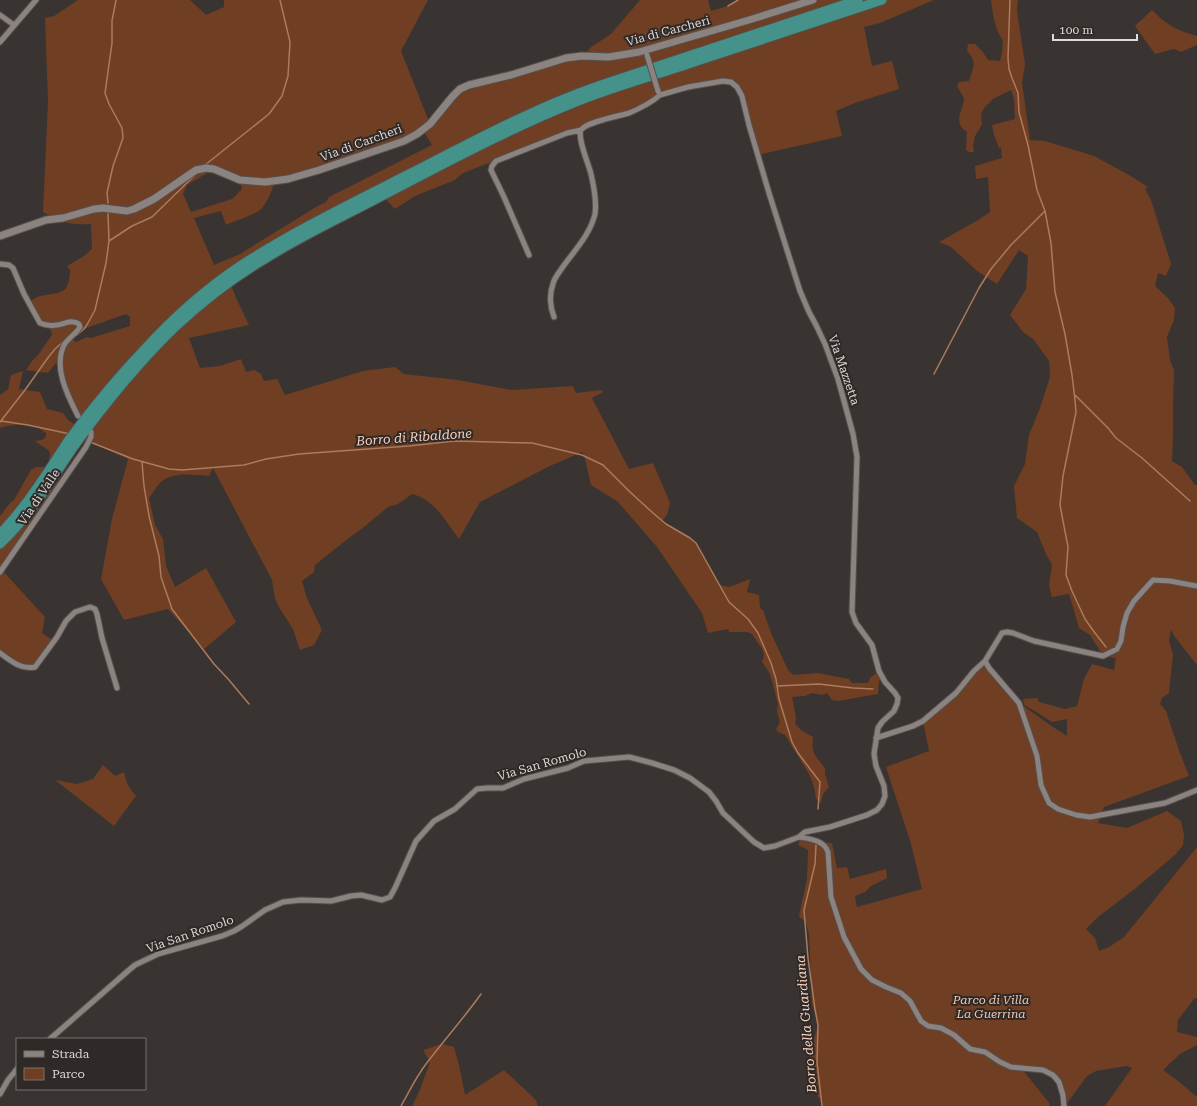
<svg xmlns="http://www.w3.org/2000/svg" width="1197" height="1106" viewBox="0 0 1197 1106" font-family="'Roboto Serif',serif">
<rect width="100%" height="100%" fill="#393431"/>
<path fill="#6f3e23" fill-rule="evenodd" d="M 78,0 L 190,0 L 206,15 L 224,7 L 224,0 L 428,0 L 401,51 L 430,124 L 460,89 L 586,53 L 591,47 L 611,34 L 640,0 L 708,0 L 711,11 L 728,6 L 738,0 L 858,0 L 601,85 L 239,267 L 83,422 C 69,403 65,381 59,359 L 48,373 L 26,370 L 32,361 L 38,355 L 52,335 L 51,330 L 40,323 L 29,304 C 31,302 32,300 33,299 C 42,293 60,296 66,288 C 69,284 70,275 70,270 L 67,266 L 84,256 L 92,249 L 91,224 C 70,225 62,223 43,212 L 48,101 L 45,18 L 54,16 ZM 423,130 L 432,145 L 329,197 L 326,202 L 316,207 L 240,254 L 214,265 L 194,218 L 221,211 L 226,225 C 234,221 255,215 261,209 C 268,202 272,190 275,181 L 404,141 ZM 214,169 L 240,180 L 242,189 L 232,199 L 191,212 L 183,194 L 187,185 ZM 126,314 L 130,317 L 130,326 L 91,338 L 87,337 L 76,342 L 70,337 L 78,331 Z
M 882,0 L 934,0 L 880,23 L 864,27 L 872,66 L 892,61 L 899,89 L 855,103 L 836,111 L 842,136 L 758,155 L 737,87 L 723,81 L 660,95 L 631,112 L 591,123 L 463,173 L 455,180 L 415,196 L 395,209 L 383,196 L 524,123 Z
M 991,0 L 1018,0 L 1017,11 L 1025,64 L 1022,83 L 1030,140 L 1045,141 L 1094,156 L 1129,175 L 1148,187 L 1145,189 L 1151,200 L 1171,264 L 1166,276 L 1158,273 L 1155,286 L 1168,298 L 1175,308 L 1174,320 L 1167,337 L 1170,360 L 1174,370 L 1173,404 L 1173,438 L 1172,461 L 1182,467 L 1195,485 L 1197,485 L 1197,665 L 1175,637 L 1171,630 L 1169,640 L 1173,655 L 1169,693 L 1162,698 L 1160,704 L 1163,707 L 1166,711 L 1180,753 L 1189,776 L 1104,807 L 1098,823 L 1127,828 L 1167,811 L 1181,821 L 1184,835 L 1183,845 L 1176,854 L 1136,888 L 1098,917 L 1086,929 L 1095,938 L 1099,951 L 1109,947 L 1124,937 L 1197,847 L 1197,998 L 1194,999 L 1178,1020 L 1177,1032 L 1197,1037 L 1197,1045 L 1180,1054 L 1163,1070 L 1177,1080 L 1197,1097 L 1197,1106 L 1105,1106 L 1132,1068 L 1126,1066 L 1096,1071 L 1087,1076 L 1065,1106 L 1059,1082 L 1043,1070 L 1022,1069 L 1050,1104 L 1049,1106 L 822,1106 L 822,1099 L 818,1097 L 815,1074 L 810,1056 L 818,1024 L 812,1004 L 809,934 L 806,923 L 799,916 L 807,879 L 808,850 L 798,845 L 800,840 L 832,843 L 837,868 L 847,867 L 850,879 L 886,869 L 887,878 L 871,886 L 865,892 L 855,896 L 857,907 L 922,889 L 911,844 L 886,767 L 929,751 L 923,721 L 956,693 L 985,661 L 1019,703 L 1053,727 L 1067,736 L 1067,719 L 1052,722 L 1033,710 L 1024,705 L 1023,699 L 1037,698 L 1039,702 L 1065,709 L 1077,706 L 1084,679 L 1092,664 L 1114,670 L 1116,658 L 1103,656 L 1090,635 L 1079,628 L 1069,594 L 1052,597 L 1049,586 L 1052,565 L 1046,554 L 1037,532 L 1017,518 L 1014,486 L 1025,464 L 1029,435 L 1040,408 L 1050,377 L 1049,361 L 1034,340 L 1023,332 L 1010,315 L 1026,289 L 1028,256 L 1019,250 L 997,284 L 977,271 L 951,247 L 939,242 L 978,220 L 990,212 L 988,177 L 976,179 L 975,166 L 1002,158 L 1001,148 L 999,148 L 994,135 L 992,125 L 1015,119 L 1014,99 L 1011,90 L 993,99 L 984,108 L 981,114 L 982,125 L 975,136 L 973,146 L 974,152 L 969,152 L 966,150 L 967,132 C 952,122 963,112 964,98 L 957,86 L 959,82 L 969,81 C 973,67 978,63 967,51 L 968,44 L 975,44 L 983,52 L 988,60 L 1000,61 L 1002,52 L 1003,41 L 997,30 L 993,15 Z
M 1152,10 C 1169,27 1175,29 1197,36 L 1197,45 L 1181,52 L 1174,49 L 1155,54 L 1135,26 Z
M 230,282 L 236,298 L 249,325 L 189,338 L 200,368 L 220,366 L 241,359 L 246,372 L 254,370 L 261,374 L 264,381 L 277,379 L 285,395 L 363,371 L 395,367 L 404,374 L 458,380 L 512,390 L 573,386 L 576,393 L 601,390 L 603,392 L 592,398 L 629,469 L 653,463 L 670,503 L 667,515 L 662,521 L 690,538 L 696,543 L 719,585 L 729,587 L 750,579 L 747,592 L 759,595 L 760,608 L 763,610 L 771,633 L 788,670 L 793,675 L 818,673 L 849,679 L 852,683 L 868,683 L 870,678 L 879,671 L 883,679 L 879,681 L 878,694 L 838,701 L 832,700 L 827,693 L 822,695 L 812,693 L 805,696 L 792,697 L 796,717 L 795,724 L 801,730 L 813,737 C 811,754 815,755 825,768 L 825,774 L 829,787 L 823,794 L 821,803 L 816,799 C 814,778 808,773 798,756 C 793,749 790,742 785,735 L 780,733 L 776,730 L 780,722 L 777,711 L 778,704 L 772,681 L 769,672 L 762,662 L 764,654 L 761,647 L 752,634 L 747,632 L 729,632 L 728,629 L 708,633 L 702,613 L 657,547 L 618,502 L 591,485 L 584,455 L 582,452 L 550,466 L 480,502 L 459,539 C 446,522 434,499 412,494 L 398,504 L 388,507 L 364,527 L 345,541 L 315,565 L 314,572 L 302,581 L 304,588 L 306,596 L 322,630 L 314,645 L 300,650 L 293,629 L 280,609 L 275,599 L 272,580 L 213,468 L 209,476 C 194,475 172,471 160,483 C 156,487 152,494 149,498 L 155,525 L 163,539 L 166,566 L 175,587 L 206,568 L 236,622 L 204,649 L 168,609 L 124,620 L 101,579 L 112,519 L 128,459 L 93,443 L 82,436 L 136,369 Z
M 23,371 L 19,389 L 40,392 L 47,409 L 63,413 L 68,420 L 79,427 L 54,463 L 49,460 L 50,453 L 48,450 L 35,441 C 41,440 47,440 46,433 C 42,431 39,427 35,426 C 27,423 8,425 0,428 L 0,395 L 8,389 L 11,375 Z
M 36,467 L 51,467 L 0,534 L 0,516 L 10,503 L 14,500 L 31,470 Z
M 52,478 L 59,484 L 2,570 L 45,617 L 42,633 L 54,641 L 39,663 L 30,668 L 0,653 L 0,544 Z
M 103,765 L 115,776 L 124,772 C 126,782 129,788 136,796 L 114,826 L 55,780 L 77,784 L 93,779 Z
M 442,1044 L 454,1047 L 459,1065 L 465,1095 L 504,1070 L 536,1100 L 538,1106 L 412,1106 L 419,1092 L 430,1062 L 423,1050 Z"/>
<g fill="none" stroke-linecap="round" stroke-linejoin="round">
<path stroke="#ac7b5e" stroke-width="1.5" d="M 1010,0 L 1008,58 L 1009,69 L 1012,78 L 1018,93 L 1019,112 L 1028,145 L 1037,190 L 1045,211 L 1051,243 L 1055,292 L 1065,334 L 1072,375 L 1075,400 L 1076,412 L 1063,476 L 1061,495 L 1060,505 L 1068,547 L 1066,575 L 1072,591 L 1085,619 L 1095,633 L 1106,647
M 728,6 L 738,0
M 205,165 L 269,114 L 282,96 L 288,76 L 290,42 L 280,0
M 108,203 L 107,193 L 113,166 L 123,138 L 122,128 L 109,104 L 105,93 L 112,43 L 112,21 L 116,0
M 109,241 L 132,226 L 152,217 L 194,176
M 77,335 L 84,329 L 88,323 L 95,310 L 106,263 L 109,241 L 108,213
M 934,374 L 979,288 L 991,269 L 1011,245 L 1045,211
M 1075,395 L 1108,428 L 1116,438 L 1142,458 L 1190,501
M 1,421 L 28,425 L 70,434
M 0,422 L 25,390 L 47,359 L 55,349 L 64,341
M 90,442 L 133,459 L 169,469 L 182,470 L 244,465 L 266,459 L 299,454 L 409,446 L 455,441 L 532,443 L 582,455 L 603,465 L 630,492 L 653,513 L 666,524 L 690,538 L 696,543 L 729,602 L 748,619 L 758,633 L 771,663 L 776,679 L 779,699 L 792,742 L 798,753 L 820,782 L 818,809
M 142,462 L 144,486 L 149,516 L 159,556 L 161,577 L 172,609 L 214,664 L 229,680 L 249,704
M 777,686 L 819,684 L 853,688 L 873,689
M 816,845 L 815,864 L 804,910 L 808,958 L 815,1009 L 818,1025 L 817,1062 L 822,1106
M 401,1106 C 409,1092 416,1077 426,1064 C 444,1040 464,1018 481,994"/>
<defs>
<path id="minor" d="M 0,15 L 14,25
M 0,42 L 36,0
M 529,255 L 504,197 L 491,170 L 492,166 L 496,161 L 567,133 L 581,130
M 0,264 L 9,265 L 13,268 L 24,294 L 40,323 C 45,325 51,326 57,325 C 64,324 72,319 79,324 L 80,327 C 76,334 68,338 64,345 C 53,368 68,396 78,416
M 554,317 C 550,307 549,294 553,284 C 554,278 559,273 562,268 C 574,251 590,235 595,214 C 597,201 594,187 591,174 C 589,165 577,138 581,130 C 586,122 619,116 629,113 C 641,108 651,103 660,95
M 0,572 L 86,447 L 91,437 L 91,432
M 0,653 C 11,661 21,670 35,667 L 57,637 L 66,621 L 75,612 L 90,607 L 95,609 L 97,614 L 102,638 L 117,688
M 985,661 L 989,668 L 1019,703 L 1037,756 L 1041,785 L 1049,803 L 1058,809 L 1076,815 L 1090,817 L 1165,803 L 1197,790
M 876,738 L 913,726 L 923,721 L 956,693 L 974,671 L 985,661 L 1002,633 L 1007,632 L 1013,633 L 1034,641 L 1103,656 L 1117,649 L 1121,641 L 1123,627 L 1127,613 L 1134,601 L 1153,580 L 1170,581 L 1197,586
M 799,837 C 810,839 824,840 828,852 L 831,897 L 844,937 L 861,969 L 872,980 L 886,987 L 901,993 L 910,1001 L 921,1021 L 928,1026 L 941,1028 L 954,1035 L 970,1049 L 985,1052 L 1000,1062 L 1011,1067 L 1043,1070 L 1053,1075 L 1059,1082 L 1063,1095 L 1064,1106
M 50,1039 L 129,970 L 135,965 L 158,954 L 222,936 L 234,931 L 241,927 L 265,910 L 283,902 L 301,900 L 331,901 L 351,896 L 361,895 L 382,900 L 390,897 L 395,888 L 416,841 L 434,821 L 455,809 L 477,789 L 487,788 L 503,788 L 524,779 L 568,768 L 584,761 L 629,757 L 652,763 L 674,770 L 690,778 L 709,792 L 716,801 L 723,813 L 754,842 L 764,848 L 775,846 L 799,837 L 805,832 L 830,827 L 867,815 L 877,810 L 882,804 L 885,796 L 884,786 L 876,766 L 874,754 L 878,728 L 882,722 L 894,711 L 897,704 L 898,698 L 895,693 L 885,682 L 879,671 L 872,645 L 856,623 L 852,612 L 857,457 L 853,434 L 838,379 L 825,344 L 816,325 L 809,312 L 800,291 L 769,193 L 749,125 L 742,96 L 737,87 L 731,82 L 723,81 L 688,87 L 660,95 L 658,91
M 0,1094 L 8,1080 L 17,1069"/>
<path id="tertiary" d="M 0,236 L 46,220 L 63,218 L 94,209 L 103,208 L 127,211 L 134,209 L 154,199 L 196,170 L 206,168 L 214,169 L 240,180 L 265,182 L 288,179 L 319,170 L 404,141 L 417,134 L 430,124 L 452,97 L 460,89 L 469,85 L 511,75 L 566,58 L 582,56 L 609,57 L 639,52 L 749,20 L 813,0"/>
<path id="trunk" d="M 0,534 C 12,521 24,507 34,492 C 46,476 57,458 68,441 C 91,410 115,380 142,352 C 171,320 204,290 240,266 C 294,231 352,203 409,174 C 472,142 534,108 601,85 L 858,0
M 0,544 C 30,516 51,480 74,446 C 104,405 137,364 174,328 C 201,303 231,279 263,260 C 299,237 338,219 376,199 C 442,165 508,129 578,101 C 616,86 656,75 694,62 C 757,41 820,20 882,0"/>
</defs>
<use href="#minor" stroke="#56504e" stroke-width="7"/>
<use href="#tertiary" stroke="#56504e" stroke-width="9"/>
<use href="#trunk" stroke="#56504e" stroke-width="11"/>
<use href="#minor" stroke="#8a8380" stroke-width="5"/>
<use href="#tertiary" stroke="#8a8380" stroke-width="7"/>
<use href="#trunk" stroke="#44928a" stroke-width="9"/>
<defs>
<path id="minor-bridge" d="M 647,55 L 658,91"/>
</defs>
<use href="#minor-bridge" stroke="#56504e" stroke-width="7" stroke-linecap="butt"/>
<use href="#minor-bridge" stroke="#8a8380" stroke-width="5"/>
</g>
<g text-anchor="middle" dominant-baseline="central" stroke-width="4" stroke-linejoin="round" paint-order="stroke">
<g font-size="12" fill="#dedad8" stroke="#2f2a27">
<text transform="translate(668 31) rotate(-15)">Via di Carcheri</text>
<text transform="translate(361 143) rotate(-20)">Via di Carcheri</text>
<text transform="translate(844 370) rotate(71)">Via Mazzetta</text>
<text transform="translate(39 497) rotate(-56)">Via di Valle</text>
<text transform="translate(542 764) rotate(-16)">Via San Romolo</text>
<text transform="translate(190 934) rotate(-19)">Via San Romolo</text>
</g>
<g font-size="12" font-style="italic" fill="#f1c8b3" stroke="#2f2a27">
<text x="991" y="1000">Parco di Villa<tspan x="991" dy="14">La Guerrina</tspan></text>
</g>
<g font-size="13" font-style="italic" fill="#fbd2bc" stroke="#2f2a27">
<text transform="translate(414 437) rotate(-4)">Borro di Ribaldone</text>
<text transform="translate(806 1024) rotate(-95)">Borro della Guardiana</text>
</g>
</g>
<rect x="16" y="1038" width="130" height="52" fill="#2f2a27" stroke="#75706e"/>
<rect x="24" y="1051" width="20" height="6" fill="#8a8380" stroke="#75706e"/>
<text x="52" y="1058" font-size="12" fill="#dedad8">Strada</text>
<rect x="24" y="1068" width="20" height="12" fill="#6f3e23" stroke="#75706e"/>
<text x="52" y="1078" font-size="12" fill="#dedad8">Parco</text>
<path d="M1053 34v6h84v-6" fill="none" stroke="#dedad8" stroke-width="2"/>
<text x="1059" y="34" font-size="12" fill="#dedad8" stroke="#2f2a27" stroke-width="3" paint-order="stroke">100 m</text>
</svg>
